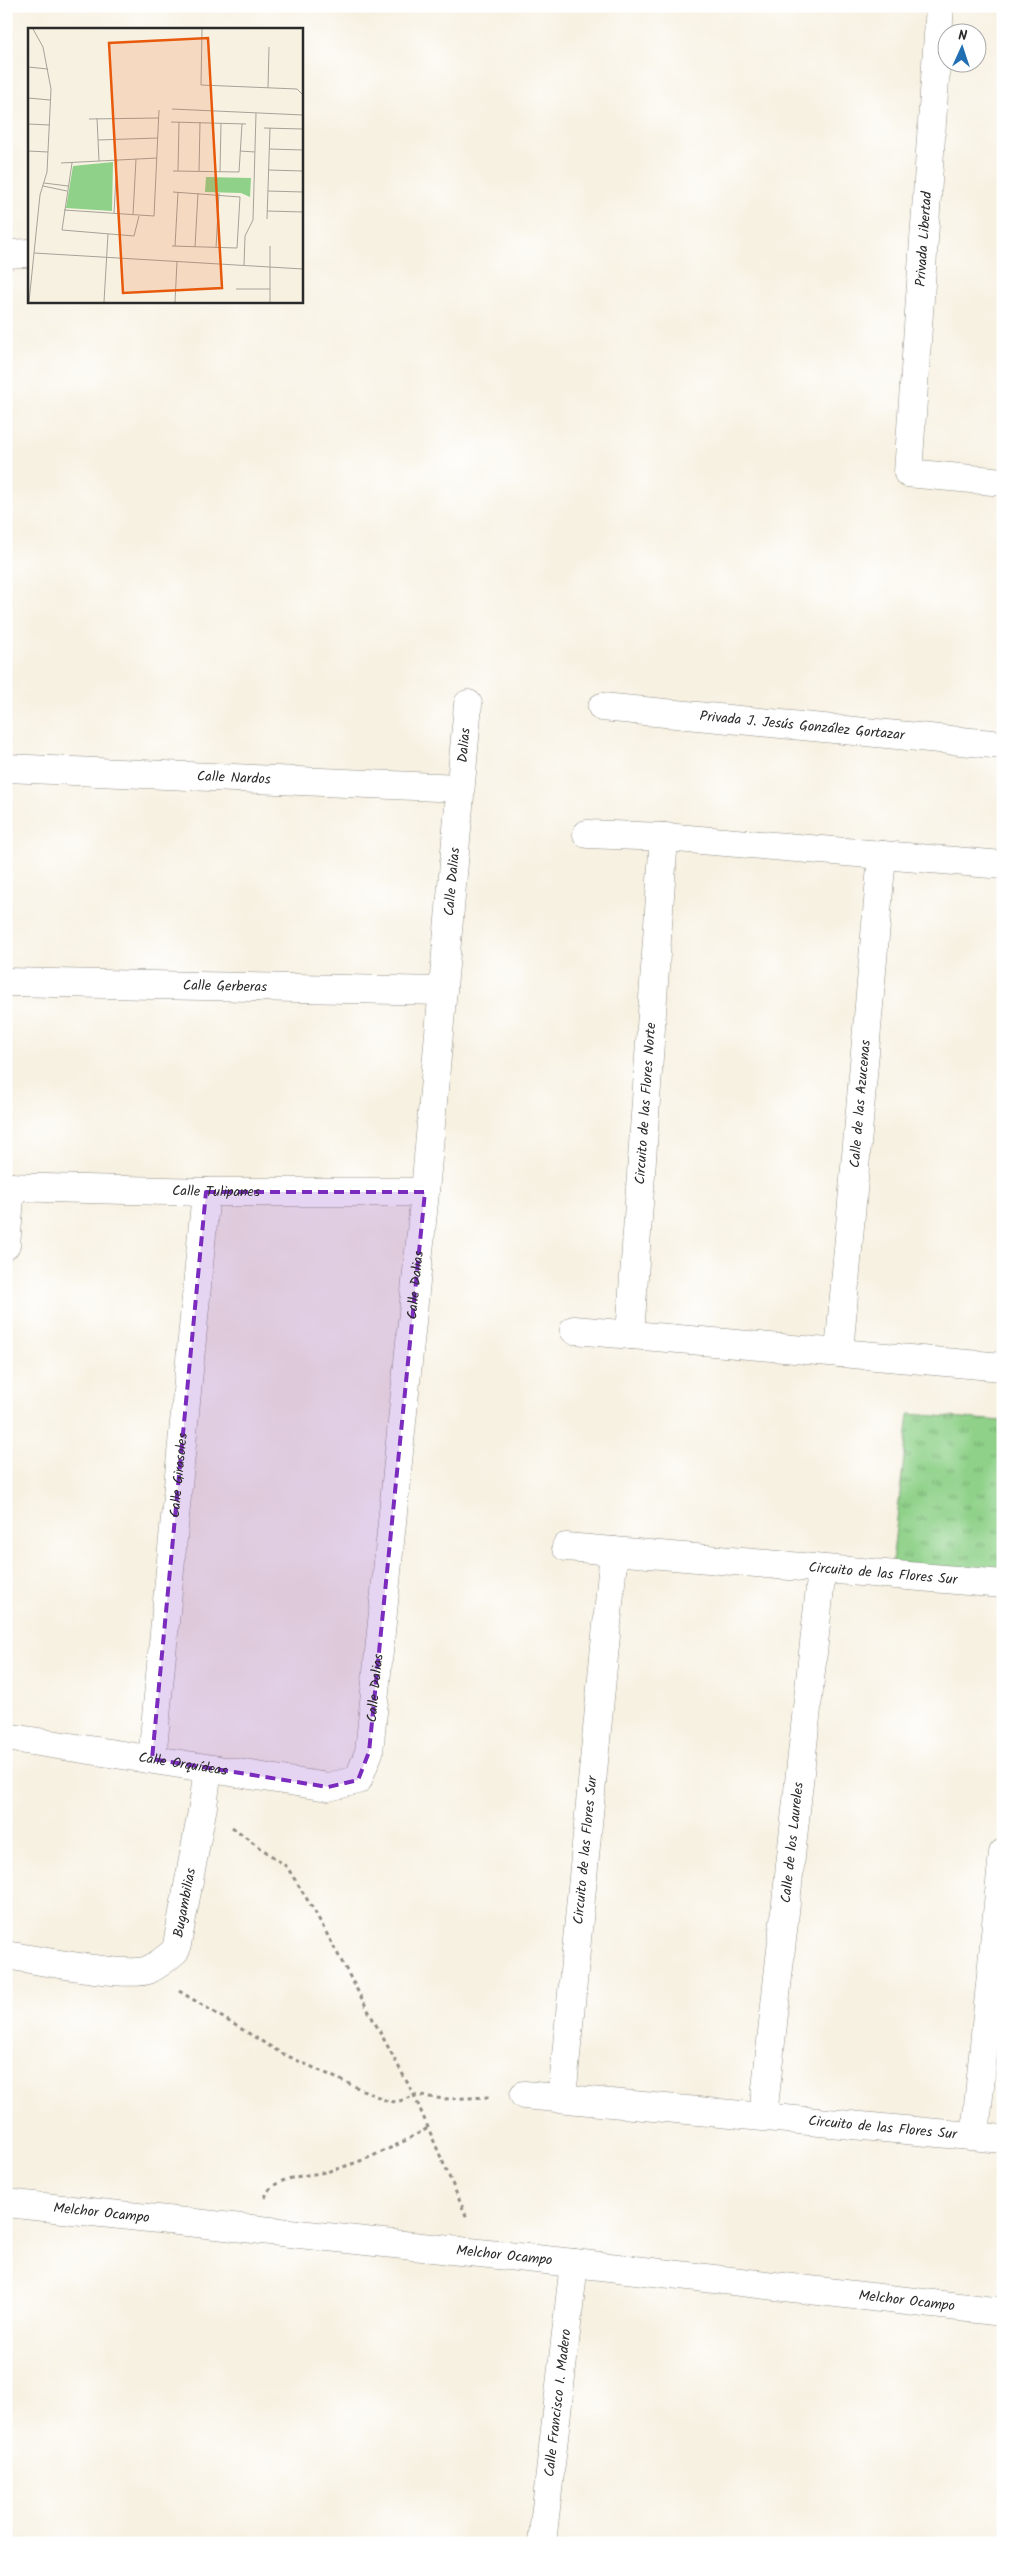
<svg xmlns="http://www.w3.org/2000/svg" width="1009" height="2549" viewBox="0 0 1009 2549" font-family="Kalam,sans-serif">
<defs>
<pattern id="grass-tufts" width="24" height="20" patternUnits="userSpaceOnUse" patternTransform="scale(1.25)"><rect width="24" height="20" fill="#8fd189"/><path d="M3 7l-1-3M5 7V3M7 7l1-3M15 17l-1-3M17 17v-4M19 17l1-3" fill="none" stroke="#75aa70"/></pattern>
</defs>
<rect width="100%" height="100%" fill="#fff"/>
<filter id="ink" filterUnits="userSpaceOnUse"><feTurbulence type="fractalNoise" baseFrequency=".02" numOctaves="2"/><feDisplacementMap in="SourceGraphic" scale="10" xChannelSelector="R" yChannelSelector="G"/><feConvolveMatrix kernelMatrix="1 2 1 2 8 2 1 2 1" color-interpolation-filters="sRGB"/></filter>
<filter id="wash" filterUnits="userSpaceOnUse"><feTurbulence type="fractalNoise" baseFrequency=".0096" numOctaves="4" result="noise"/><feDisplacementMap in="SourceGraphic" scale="20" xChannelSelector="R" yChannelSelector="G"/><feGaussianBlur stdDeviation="1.12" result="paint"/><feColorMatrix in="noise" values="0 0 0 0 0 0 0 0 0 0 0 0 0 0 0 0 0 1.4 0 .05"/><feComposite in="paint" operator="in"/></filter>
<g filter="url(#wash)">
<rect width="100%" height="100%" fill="#f7f1e1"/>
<path fill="url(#grass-tufts)" stroke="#5d7e5a" d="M 909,1414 L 1003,1421 L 1003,1573 L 892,1563 Z"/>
</g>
<g filter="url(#ink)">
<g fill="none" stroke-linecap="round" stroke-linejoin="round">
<defs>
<g id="minor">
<path d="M 940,6 L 908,473 L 1003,482"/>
<path d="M 6,254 L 29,253"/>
<path id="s1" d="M 602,707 L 1003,745"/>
<path id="s2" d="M 6,768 L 460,788"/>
<path d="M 587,834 L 664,837 L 1003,865"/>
<path id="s3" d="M 6,982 L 443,991"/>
<path id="s4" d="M 6,1187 L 206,1192 L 425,1192"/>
<path d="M 6,1245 L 11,1187"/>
<path d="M 574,1330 L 1003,1367"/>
<path id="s5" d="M 630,1335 L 664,837"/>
<path id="s6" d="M 839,1353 L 882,855"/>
<path id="s7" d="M 566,1547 L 1003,1584"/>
<path id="s8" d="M 6,1737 L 328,1787 L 358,1780 L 369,1752 L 425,1192 L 468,704"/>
<path id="s9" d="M 152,1759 L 206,1192"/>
<path id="s10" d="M 6,1955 C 32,1959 128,1978 148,1970 C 159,1965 167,1958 176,1950 L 203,1806 L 208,1769"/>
<path id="s11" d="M 524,2095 L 1003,2139"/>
<path id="s12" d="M 562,2098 L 614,1551"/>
<path id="s13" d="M 763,2116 L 822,1569"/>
<path d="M 975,2136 L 1003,1853"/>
<path id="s14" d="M 542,2543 L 574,2263"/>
</g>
<g id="major">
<path id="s15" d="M 6,2203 L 574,2263 L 1003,2312"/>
</g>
</defs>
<use href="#minor" stroke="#918e86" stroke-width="29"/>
<use href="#major" stroke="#918e86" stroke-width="29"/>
<path stroke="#918e86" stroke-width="3" stroke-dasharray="4 4" stroke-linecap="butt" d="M 232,1827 L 287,1867 L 315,1912 L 414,2095 L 444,2099 L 491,2097
M 179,1991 L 281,2053 L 387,2101 C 398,2103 404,2100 414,2095 L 467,2218
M 265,2198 C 271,2176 307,2176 326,2172 C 363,2162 395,2147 428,2128"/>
<use href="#minor" stroke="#fff" stroke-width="28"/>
<use href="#major" stroke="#fff" stroke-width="28"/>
</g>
</g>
<path fill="#7b2cbf" fill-opacity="0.2" stroke="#7b2cbf" stroke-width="4" stroke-dasharray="10 6" stroke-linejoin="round" d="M 206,1192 L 425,1192 L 369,1752 L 358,1780 L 328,1787 L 152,1759 Z"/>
<g text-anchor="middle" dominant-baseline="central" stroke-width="4" stroke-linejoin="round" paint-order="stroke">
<g font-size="14" fill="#2b2b2b" stroke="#fff">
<text transform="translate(924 239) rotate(-86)">Privada Libertad</text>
<text stroke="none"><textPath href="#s1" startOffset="201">Privada J. Jesús González Gortazar</textPath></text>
<text stroke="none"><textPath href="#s8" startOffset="1398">Dalias</textPath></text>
<text stroke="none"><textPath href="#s2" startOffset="228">Calle Nardos</textPath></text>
<text stroke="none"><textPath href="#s8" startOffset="1261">Calle Dalias</textPath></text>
<text stroke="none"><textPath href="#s3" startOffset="219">Calle Gerberas</textPath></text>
<text stroke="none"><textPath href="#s5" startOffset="232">Circuito de las Flores Norte</textPath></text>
<text stroke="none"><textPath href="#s6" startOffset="250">Calle de las Azucenas</textPath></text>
<text stroke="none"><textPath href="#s4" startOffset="210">Calle Tulipanes</textPath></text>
<text stroke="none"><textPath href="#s8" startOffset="856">Calle Dalias</textPath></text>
<text stroke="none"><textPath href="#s9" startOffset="285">Calle Girasoles</textPath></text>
<text stroke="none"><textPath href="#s7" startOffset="318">Circuito de las Flores Sur</textPath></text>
<text stroke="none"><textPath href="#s8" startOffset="451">Calle Dalias</textPath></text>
<text stroke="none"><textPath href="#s8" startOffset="179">Calle Orquídeas</textPath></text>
<text stroke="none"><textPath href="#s13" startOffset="275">Calle de los Laureles</textPath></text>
<text stroke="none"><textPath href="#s12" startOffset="249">Circuito de las Flores Sur</textPath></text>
<text stroke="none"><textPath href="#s10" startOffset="226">Bugambilias</textPath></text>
<text stroke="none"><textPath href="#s11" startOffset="360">Circuito de las Flores Sur</textPath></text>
<text stroke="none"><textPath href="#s15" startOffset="96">Melchor Ocampo</textPath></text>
<text stroke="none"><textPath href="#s15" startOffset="501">Melchor Ocampo</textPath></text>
<text stroke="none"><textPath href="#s15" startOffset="906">Melchor Ocampo</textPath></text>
<text stroke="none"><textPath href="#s14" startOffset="141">Calle Francisco I. Madero</textPath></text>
</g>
</g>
<g transform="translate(28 28)">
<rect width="275" height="275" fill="#f7f1e1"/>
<path d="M 85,134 L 84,183 L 38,180 L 45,138 ZM 178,149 L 223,150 L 222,169 L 213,165 L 177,164 Z" fill="#8fd189"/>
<path d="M 70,144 L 80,144 L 80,161 L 69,161 ZM 192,154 L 208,154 L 208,164 L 192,163 Z" fill="#8fd189"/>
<path fill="none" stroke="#a5a298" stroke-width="1" d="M 5,1 L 15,19 L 23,61 L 19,144 L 12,167 L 6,225M 174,1 L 173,57 L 269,61 L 275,67M 0,39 L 20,41M 240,60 L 241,19M 0,70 L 22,72M 144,81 L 275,87M 69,90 L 71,133M 61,91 L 131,90M 143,94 L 218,96M 0,96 L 22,97M 236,100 L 275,101M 70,112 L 130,110M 241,121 L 275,122M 0,123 L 20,124M 212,123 L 227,124M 33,135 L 129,130M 44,135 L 34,202 L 106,208 L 111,188M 241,142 L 275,143M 145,143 L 211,144 L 214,96M 150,143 L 151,94M 171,143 L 172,94M 192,144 L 193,95M 16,155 L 40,158M 15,158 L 39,163M 240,163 L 275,164M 36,182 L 126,188 L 131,82M 239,183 L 275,184M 86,185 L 89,131M 105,187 L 108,131M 239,191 L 242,100M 144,218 L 209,220 L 212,169 L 145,164M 147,218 L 150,164M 167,219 L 170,165M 188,220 L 191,165M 216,238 L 217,208 L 225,192 L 228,85M 208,261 L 242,261M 1,274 L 6,225 L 275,241M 76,274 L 80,206M 147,274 L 149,234M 242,274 L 242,218"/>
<path fill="#e8590c" fill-opacity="0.15" stroke="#e8590c" stroke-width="2.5" d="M 180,10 L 194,260 L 95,265 L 81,15 Z"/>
<rect width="275" height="275" fill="none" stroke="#2b2b2b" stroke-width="2.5"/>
</g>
<rect width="1009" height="2549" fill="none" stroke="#fff" stroke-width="25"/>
<g transform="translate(962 48) rotate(3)"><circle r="24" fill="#ffffff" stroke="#aaaaaa"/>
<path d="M0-4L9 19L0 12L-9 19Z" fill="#1f6fb2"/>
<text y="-8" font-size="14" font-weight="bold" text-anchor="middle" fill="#2b2b2b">N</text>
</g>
</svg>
